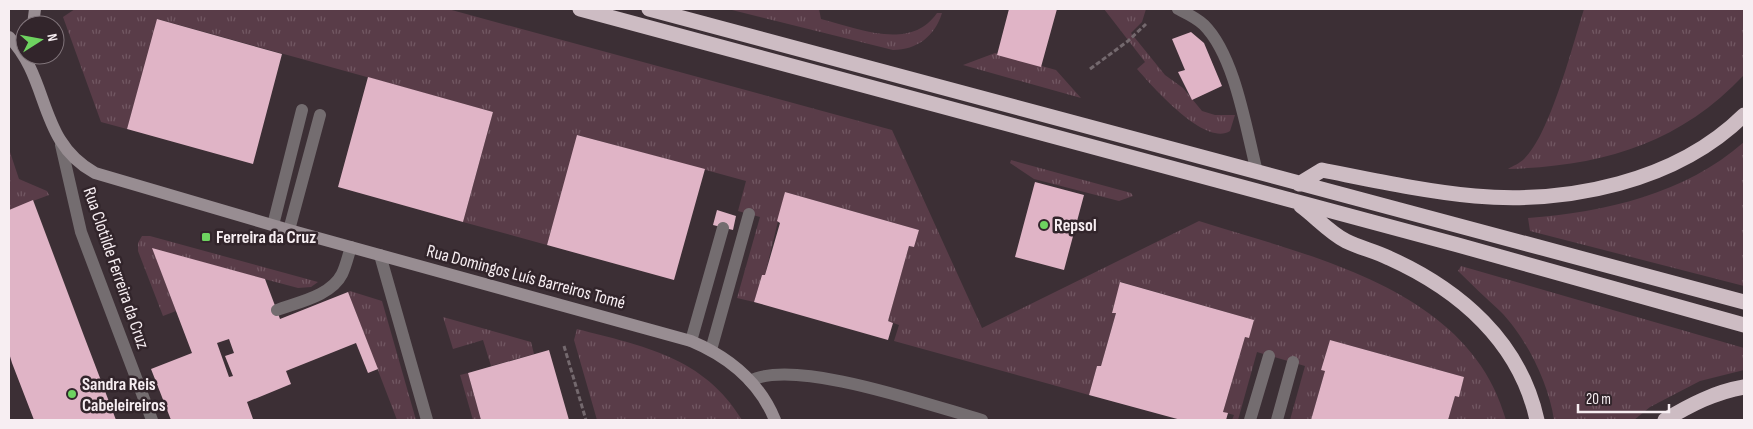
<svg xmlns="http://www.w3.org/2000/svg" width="1753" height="429" viewBox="0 0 1753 429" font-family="'Sofia Sans Condensed',sans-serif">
<defs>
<pattern id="grass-tufts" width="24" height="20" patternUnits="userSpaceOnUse" patternTransform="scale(1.25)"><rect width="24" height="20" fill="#593c48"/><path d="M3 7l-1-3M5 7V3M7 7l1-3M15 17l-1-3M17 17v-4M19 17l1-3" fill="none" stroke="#725863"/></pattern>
</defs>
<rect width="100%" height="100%" fill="#3c2f35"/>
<path fill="url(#grass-tufts)" d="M 75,9 L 448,9 L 892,130 L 982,328 L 1199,221 C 1312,257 1470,289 1506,420 L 1448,420 L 1455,396 L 1459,396 L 1464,377 L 1330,340 L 1321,370 L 1325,371 L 1311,420 L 1290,420 L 1305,366 L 1257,352 L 1238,420 L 1232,420 L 1234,415 L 1223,412 L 1245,337 L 1249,338 L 1254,320 L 1121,282 L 1112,312 L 1116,313 L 1101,366 L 1097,366 L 1089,395 L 894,341 L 899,325 L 888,321 L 909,246 L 914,247 L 919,230 L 785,192 L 765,275 L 762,275 L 754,302 L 737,298 L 760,217 L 738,211 L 746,181 L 578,135 L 547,245 L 463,222 L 493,112 L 158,19 L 127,129 L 101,122 L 63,17 Z
M 728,9 L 819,9 L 821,19 C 858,28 910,52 937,13 L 942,13 C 935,36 917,50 893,50 Z
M 1104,9 L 1146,9 L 1142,22 L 1131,33 L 1165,75 L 1183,88 L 1202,111 L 1215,115 L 1235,115 L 1230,131 C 1205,147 1152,86 1137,69 L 1145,62 Z
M 1584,9 L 1744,9 L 1744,75 C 1678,145 1601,166 1508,169 C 1513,166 1520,163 1524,159 C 1550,135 1573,44 1584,9 Z
M 995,53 L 1056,70 L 1081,98 L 963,65 Z
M 1744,142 L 1744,286 L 1530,231 L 1528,218 C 1605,212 1685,194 1744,142 Z
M 9,149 L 19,179 L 47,191 L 49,195 L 9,210 Z
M 1011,160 L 1131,193 L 1133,196 L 1119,201 L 1034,179 L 1010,163 Z
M 142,236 L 150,236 L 318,282 L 311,287 L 298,288 L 153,249 L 176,311 L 163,316 L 138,251 L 138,243 Z
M 1461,266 L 1744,348 L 1744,370 L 1700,381 L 1650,407 L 1634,420 L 1554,420 C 1549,384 1526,337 1500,311 C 1486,298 1472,285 1458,271 Z
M 350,291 L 382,301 L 416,420 L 397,420 L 348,292 Z
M 443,317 L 531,342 L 534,354 L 491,366 L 483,340 L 453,349 Z
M 577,329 C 643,346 704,357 742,420 L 597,420 L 574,340 Z
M 468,373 L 481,420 L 473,420 L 460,375 Z"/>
<path fill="#e0b4c6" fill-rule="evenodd" d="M 1009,9 L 1057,9 L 1041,67 L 997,55 Z
M 157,19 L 282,54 L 253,164 L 127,129 Z
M 1191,32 L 1204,43 L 1222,86 L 1192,100 L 1178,72 L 1185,70 L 1172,39 Z
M 368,77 L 493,112 L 463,222 L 338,187 Z
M 577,135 L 705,169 L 674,280 L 547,245 Z
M 1035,182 L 1084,195 L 1064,270 L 1015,257 Z
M 785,192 L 919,230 L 914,247 L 909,246 L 888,321 L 893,323 L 888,340 L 754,302 L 762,275 L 765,275 L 780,223 L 777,221 Z
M 33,200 L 84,336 L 116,420 L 34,420 L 12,363 L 9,353 L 9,210 Z
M 717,210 L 736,216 L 733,230 L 713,225 Z
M 152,248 L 265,279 L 280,319 L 348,292 L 378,369 L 368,373 L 356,343 L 286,371 L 291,384 L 247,402 L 253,419 L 171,420 L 151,369 L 192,353 ZM 229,339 L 234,353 L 225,356 L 233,376 L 229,377 L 217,343 Z
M 1120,282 L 1254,320 L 1249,338 L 1245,337 L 1223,412 L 1228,413 L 1226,420 L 1181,420 L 1089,395 L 1097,366 L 1101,366 L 1116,313 L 1112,313 Z
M 1330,340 L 1464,377 L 1459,397 L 1455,396 L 1448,420 L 1311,420 L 1325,371 L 1321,370 Z
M 549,350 L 569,420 L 481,420 L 468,373 Z"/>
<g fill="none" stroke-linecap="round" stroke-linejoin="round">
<path stroke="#74696e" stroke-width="3" stroke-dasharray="5 2.5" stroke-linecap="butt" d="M 1090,69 L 1128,41 L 1146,24
M 564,346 L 586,420"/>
<path stroke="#746d70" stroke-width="12" d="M 273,225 L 302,110
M 289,230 L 320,115
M 277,310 C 298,302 331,296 342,274 C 346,266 348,256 351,247
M 691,341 L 723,228
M 711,350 L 749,214
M 1250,420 L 1269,356
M 1277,420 L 1293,362"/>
<path stroke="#746d70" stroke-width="12" d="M 1178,9 C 1186,13 1197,18 1204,25 C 1235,56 1246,129 1257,172
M 61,145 L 81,232 L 152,420
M 380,255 L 427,420
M 750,381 C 794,357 932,406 982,420"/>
<path stroke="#988d92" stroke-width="12" d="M 33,25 L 35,9
M 9,37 C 51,80 37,141 95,173 L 289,230 L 691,341 C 729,357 759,381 775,420"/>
<path stroke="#cdbcc3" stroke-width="15" d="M 580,9 L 1458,245 L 1744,325
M 649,9 L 1744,302
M 1299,184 L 1322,170 C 1373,180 1423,191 1475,196 C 1568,204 1676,182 1744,115
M 1301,206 C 1316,217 1330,233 1346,241 C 1360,248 1375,251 1389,258 C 1460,290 1520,342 1537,420
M 1665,420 C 1690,405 1715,392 1744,387"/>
</g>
<g fill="#6ed360" stroke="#32252b" stroke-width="2">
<circle cx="1044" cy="225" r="5"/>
<rect x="201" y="232" width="10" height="10" rx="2.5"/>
<circle cx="72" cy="394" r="5"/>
</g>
<g text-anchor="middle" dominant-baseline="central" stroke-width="5" stroke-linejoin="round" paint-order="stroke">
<g font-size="18" font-weight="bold" fill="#f7eef2" stroke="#32252b" text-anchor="start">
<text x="1054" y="225">Repsol</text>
<text x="216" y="237">Ferreira da Cruz</text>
<text x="82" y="384">Sandra Reis<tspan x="82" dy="21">Cabeleireiros</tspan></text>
</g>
<g font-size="18" fill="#f7eef2" stroke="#32252b">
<text transform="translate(116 268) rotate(71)">Rua Clotilde Ferreira da Cruz</text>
<text transform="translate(526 277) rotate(15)">Rua Domingos Luís Barreiros Tomé</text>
</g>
</g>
<rect width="1753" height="429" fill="none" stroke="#f7eef2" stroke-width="20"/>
<g transform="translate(40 40) rotate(79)"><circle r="24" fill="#32252b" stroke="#81757b"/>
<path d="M0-4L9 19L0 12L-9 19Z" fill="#6ed360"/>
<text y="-8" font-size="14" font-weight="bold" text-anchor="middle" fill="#f7eef2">N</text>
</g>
<path d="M1578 404v8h91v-8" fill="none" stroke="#f7eef2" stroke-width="2.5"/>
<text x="1586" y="404" font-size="15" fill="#f7eef2" stroke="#32252b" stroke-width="4" paint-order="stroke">20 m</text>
</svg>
